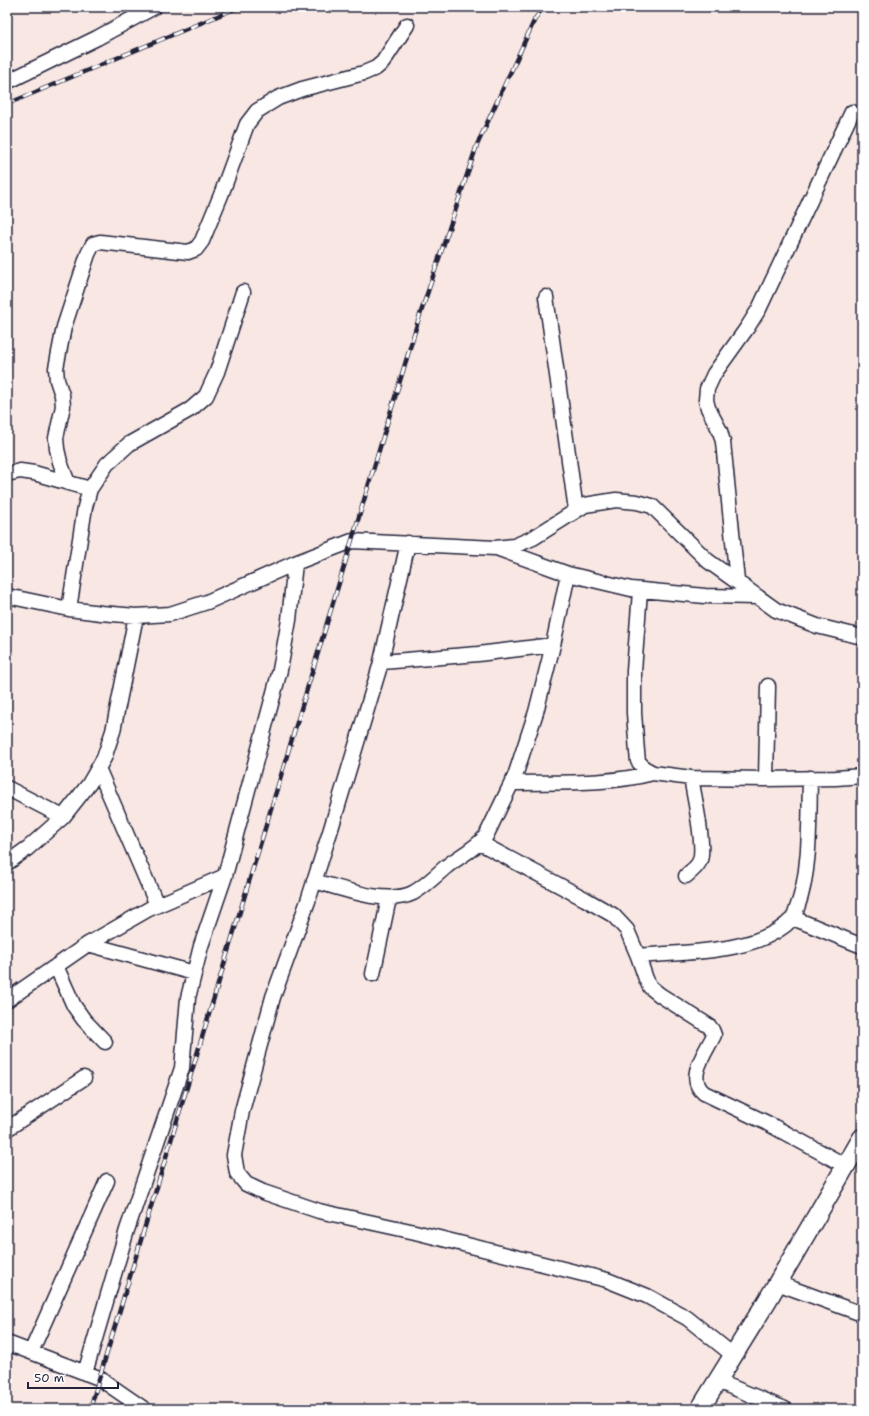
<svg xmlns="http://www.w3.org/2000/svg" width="869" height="1416" viewBox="0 0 869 1416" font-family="'Shantell Sans',sans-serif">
<rect width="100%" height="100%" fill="#f8e7e3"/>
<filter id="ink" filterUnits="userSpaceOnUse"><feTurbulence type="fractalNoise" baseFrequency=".025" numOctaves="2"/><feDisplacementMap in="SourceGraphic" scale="8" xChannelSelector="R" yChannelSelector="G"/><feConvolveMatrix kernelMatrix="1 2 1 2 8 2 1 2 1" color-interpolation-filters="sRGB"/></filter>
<g filter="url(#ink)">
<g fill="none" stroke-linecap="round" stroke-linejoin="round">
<defs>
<path id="minor" d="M 7,82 L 97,38 L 154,7
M 546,297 L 576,510
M 7,474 L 20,471 L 34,473 L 90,489
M 68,483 L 60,462 L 57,449 L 56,438 L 63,406 L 62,395 L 57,380 L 56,368 L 64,327 L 88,254 L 93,244 L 100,242 L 188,252 L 196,249 L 202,241 L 221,195 L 247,124 L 257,111 L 278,98 L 302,89 L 364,73 L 376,68 L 383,62 L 407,25
M 408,543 L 380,666 L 330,832 L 308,901 L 273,997 L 242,1111 L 234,1155 L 237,1173 L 246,1184 L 263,1192 L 319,1211 L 415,1232 L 607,1280 L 647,1296 L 687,1318 L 733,1355
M 499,549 L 568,574 L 631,589 L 705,596 L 758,597
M 737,581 L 723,442 L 720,431 L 708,408 L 706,400 L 707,389 L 714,374 L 747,328 L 759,309 L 852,112
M 640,591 L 634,671 L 634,713 L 637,752 L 638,761 L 644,768 L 653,773 L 691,778 L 766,779 L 836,778 L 862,776
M 7,596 L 69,609 L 101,613 L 136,616 L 170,614 L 207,602 L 295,563 L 352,541 L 495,548 L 514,546 L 533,538 L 585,505 L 616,500 L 637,502 L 652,506 L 708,561 L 776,610 L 817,626 L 862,637
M 69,609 L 85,507 L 90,489 L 107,464 L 129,444 L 191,409 L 206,396 L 217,372 L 243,292
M 382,662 L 478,654 L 553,645
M 98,768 L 157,905
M 766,779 L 768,686
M 512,783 C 559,782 607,785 653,773
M 7,788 L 63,817
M 480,843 L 585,899 L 613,915 L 627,930 L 638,956 L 646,979 L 650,987 L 660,995 L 709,1026 L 712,1030 L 714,1035 C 706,1052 685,1078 704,1093 L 767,1123 L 846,1166
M 7,863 L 28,848 L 63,817 L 89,784 L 104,758 L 113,731 L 136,616
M 686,876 C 691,871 698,867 700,860 C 705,847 694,794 691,778
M 314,881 C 342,888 386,906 413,893 C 426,886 436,875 447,866 C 460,856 475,849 486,836 L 515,776 L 536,712 L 553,645 L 568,574
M 793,918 L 862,946
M 88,944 L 194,973
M 638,956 C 684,952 759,954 792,919 C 795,916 796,911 797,908 C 811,872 809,817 810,778
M 56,966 L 74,1006 L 84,1020 L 105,1042
M 373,974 L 389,898
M 7,1000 L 88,944 L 149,909 L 225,876
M 7,1129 L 84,1078
M 777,1283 L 862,1314
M 7,1343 L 99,1378 L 144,1409
M 31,1352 L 107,1181
M 85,1373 L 127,1230 L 182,1068 L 188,998 L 201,946 L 225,876 L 280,670 L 289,620 L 295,563
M 717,1381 L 785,1409"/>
<path id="major" d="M 700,1409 L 767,1301 L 862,1138"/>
</defs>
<use href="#minor" stroke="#22223b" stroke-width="17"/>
<use href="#major" stroke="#22223b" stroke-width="21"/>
<use href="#minor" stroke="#fff" stroke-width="14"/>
<use href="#major" stroke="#fff" stroke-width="18"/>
<defs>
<path id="rail" d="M 7,104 L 239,7
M 90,1409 L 418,321 L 477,145 L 535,19 L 543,7"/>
</defs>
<use href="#rail" stroke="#22223b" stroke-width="4.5"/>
<use href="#rail" stroke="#fff" stroke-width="3" stroke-dasharray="9" stroke-linecap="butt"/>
</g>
</g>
<rect width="869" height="1416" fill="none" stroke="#fff" stroke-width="24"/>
<rect x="12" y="12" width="845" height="1392" fill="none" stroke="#22223b" stroke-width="1.5" filter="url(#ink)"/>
<path d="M28 1382v6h90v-6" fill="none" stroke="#22223b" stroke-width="2"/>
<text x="34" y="1382" font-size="12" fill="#22223b" stroke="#ffffff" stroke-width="3" paint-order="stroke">50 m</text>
</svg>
